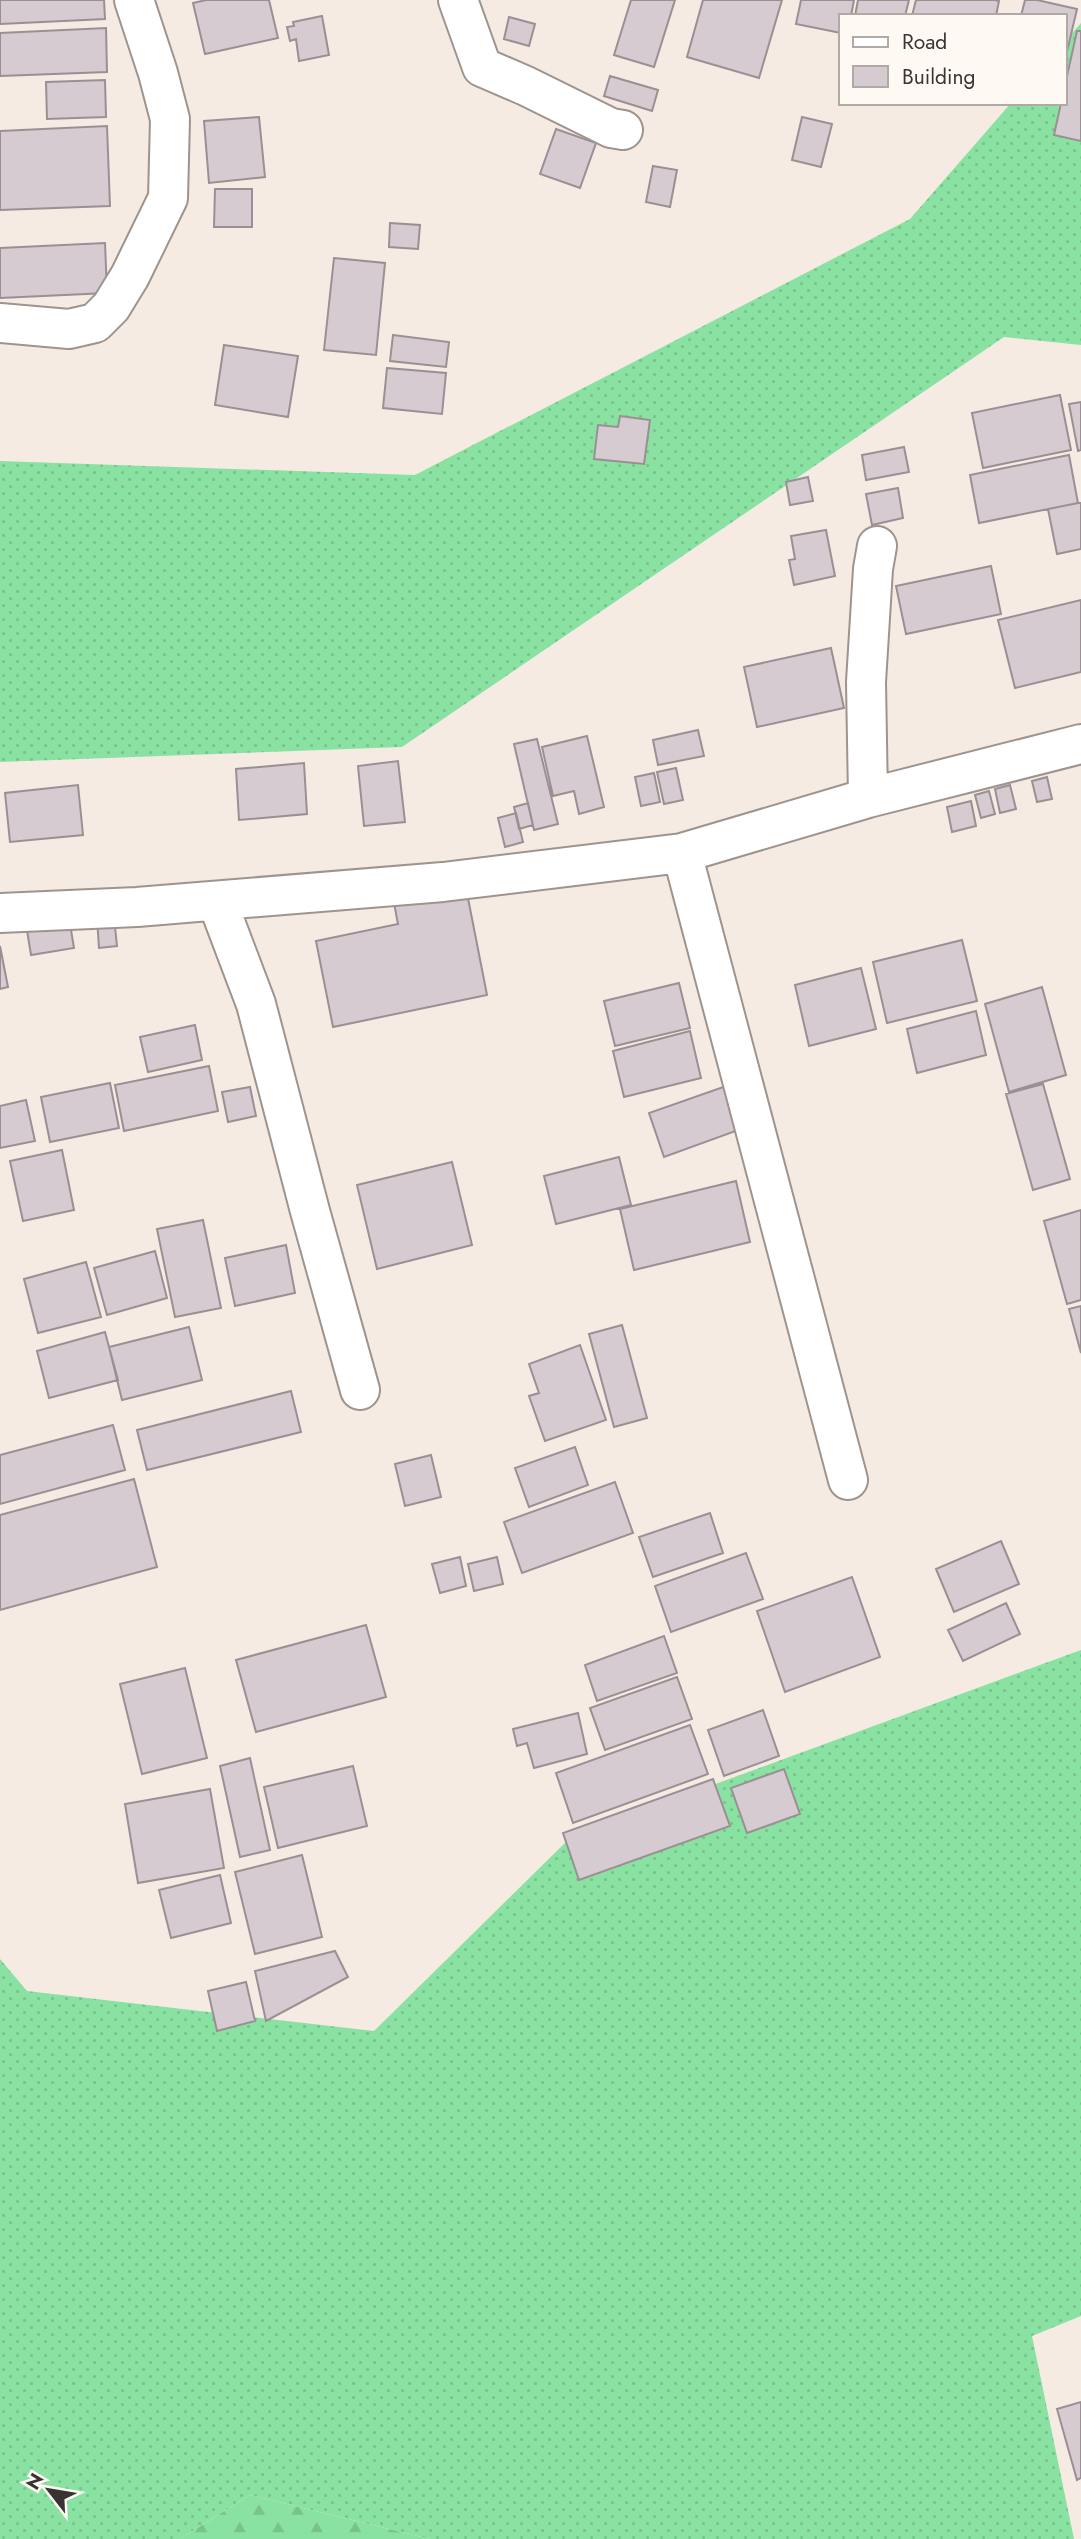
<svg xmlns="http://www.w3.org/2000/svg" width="1081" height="2539" viewBox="0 0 1081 2539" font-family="Jost,sans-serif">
<defs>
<pattern id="grass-dots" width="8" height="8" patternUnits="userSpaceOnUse" patternTransform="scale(1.75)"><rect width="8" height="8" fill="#8ae2a2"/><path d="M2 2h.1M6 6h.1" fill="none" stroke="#78c28c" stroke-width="1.8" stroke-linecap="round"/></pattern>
<pattern id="forest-firs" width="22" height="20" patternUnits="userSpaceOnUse" patternTransform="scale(1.75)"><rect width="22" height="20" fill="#8ae2a2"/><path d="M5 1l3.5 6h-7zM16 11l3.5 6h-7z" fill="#78c28c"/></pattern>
</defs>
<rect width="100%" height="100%" fill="#f5ebe3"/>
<path fill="url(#grass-dots)" d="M 1081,23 L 1081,345 L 1004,337 L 402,747 L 0,762 L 0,461 L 415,475 L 910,219 L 1011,103 L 1065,103 L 1065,41 Z
M 1081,1650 L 1081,2316 L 1032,2336 L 1074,2539 L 430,2539 L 250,2495 L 180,2539 L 0,2539 L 0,1959 L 27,1991 L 374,2031 L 571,1837 Z"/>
<path fill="url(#forest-firs)" d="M 250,2495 L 430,2539 L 180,2539 Z"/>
<path fill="#d6cbd0" stroke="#9a9094" stroke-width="2" d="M 0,0 L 104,0 L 105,19 L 0,24 Z
M 206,0 L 269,0 L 278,38 L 205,54 L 193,3 Z
M 631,0 L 675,0 L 654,67 L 614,55 Z
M 703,0 L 782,0 L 759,78 L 687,57 Z
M 801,0 L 854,0 L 851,16 L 841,16 L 841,33 L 796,24 Z
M 858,0 L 909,0 L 905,16 L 855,16 Z
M 916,0 L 995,0 L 999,1 L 996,16 L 912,16 Z
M 1025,0 L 1037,0 L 1077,9 L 1065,60 L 1065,16 L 1021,16 Z
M 322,16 L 329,55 L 299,61 L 296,39 L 290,41 L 287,27 L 294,26 L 293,22 Z
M 509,17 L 535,24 L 529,46 L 504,39 Z
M 106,28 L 107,72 L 0,76 L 0,33 Z
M 1077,31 L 1081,31 L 1081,141 L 1054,135 L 1061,103 L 1065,103 L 1065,85 Z
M 610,76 L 658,90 L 652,111 L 604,96 Z
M 105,80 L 106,117 L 47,119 L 46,82 Z
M 259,117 L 265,177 L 209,183 L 204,121 Z
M 802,117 L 832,124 L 821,167 L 792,160 Z
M 107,126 L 110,206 L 0,210 L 0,131 Z
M 556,129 L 596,143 L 580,188 L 540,174 Z
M 653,166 L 677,170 L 670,207 L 646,202 Z
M 215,189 L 252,189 L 252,227 L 214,227 Z
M 390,223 L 420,225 L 418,249 L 389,247 Z
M 105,243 L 107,293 L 0,298 L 0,248 Z
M 334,258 L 385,263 L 376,355 L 324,350 Z
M 393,335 L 449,342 L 446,367 L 390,361 Z
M 224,345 L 298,356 L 288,417 L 215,405 Z
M 387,368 L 446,373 L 442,414 L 383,408 Z
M 1060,395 L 1071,450 L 983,468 L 972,413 Z
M 1081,402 L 1081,450 L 1078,451 L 1069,404 Z
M 620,416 L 650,420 L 644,464 L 594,459 L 598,425 L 618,427 Z
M 904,447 L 909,472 L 866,480 L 862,455 Z
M 1069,455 L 1078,503 L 979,523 L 970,475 Z
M 808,477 L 813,501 L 790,505 L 786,482 Z
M 898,488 L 903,518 L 872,525 L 866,494 Z
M 1078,503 L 1081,503 L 1081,549 L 1057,554 L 1048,509 Z
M 826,530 L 835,576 L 794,585 L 789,560 L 795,559 L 791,536 Z
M 991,566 L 1001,614 L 906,634 L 896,586 Z
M 1081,600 L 1081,672 L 1015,688 L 998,620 Z
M 831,648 L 844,708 L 757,727 L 744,667 Z
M 698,730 L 704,756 L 658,765 L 653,740 Z
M 587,736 L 604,807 L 579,814 L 574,791 L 553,796 L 542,747 Z
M 537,739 L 558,824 L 534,830 L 514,744 Z
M 398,761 L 405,822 L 364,826 L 358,766 Z
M 304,763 L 307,814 L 239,820 L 236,769 Z
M 676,768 L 683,800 L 664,804 L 657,772 Z
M 654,773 L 660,802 L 641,806 L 635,777 Z
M 1047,777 L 1052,799 L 1037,802 L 1032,781 Z
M 78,785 L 83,835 L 10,842 L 5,793 Z
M 1010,785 L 1016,809 L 1000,813 L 995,789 Z
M 989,791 L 995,814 L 981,818 L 975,795 Z
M 971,801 L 976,826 L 952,832 L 947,807 Z
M 528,803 L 533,825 L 519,829 L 514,807 Z
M 516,813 L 523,842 L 505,847 L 498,818 Z
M 466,888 L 487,995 L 333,1027 L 316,941 L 398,924 L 394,903 Z
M 114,917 L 117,946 L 99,948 L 97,918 Z
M 69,918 L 74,948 L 31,955 L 26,924 Z
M 962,940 L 977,1001 L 887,1023 L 873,962 Z
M 0,946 L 8,987 L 0,989 Z
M 861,968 L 876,1029 L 809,1046 L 795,985 Z
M 679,983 L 690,1028 L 615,1046 L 604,1001 Z
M 1042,987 L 1066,1075 L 1009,1092 L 985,1004 Z
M 976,1011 L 986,1055 L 917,1073 L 907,1029 Z
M 195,1025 L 202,1060 L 148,1072 L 140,1037 Z
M 690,1031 L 701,1078 L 624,1097 L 613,1051 Z
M 209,1066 L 218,1111 L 124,1131 L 115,1085 Z
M 110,1083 L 119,1128 L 50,1142 L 41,1097 Z
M 1043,1084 L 1070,1179 L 1033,1190 L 1006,1094 Z
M 729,1085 L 744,1128 L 664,1157 L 649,1113 Z
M 250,1087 L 256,1116 L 228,1122 L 222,1092 Z
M 26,1100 L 35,1141 L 0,1148 L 0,1106 Z
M 62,1150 L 74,1210 L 23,1221 L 10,1161 Z
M 619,1157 L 631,1205 L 556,1224 L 544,1176 Z
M 452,1162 L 472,1245 L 377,1269 L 357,1185 Z
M 736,1181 L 750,1242 L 634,1270 L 620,1209 Z
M 1081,1210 L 1081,1300 L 1067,1304 L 1044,1221 Z
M 203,1220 L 221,1308 L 175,1317 L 157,1229 Z
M 286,1245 L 295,1293 L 235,1306 L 225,1258 Z
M 155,1251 L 167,1298 L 107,1315 L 94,1268 Z
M 86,1262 L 101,1317 L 38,1333 L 24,1279 Z
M 1081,1306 L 1081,1353 L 1069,1309 Z
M 622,1325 L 647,1418 L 614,1427 L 589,1334 Z
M 189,1327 L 202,1380 L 122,1400 L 109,1347 Z
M 105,1332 L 118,1380 L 49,1398 L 37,1351 Z
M 580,1345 L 606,1420 L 545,1441 L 529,1396 L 539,1393 L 529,1364 Z
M 291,1391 L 301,1432 L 147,1470 L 137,1430 Z
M 113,1425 L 125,1470 L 0,1504 L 0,1455 Z
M 575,1447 L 588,1485 L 529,1507 L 515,1468 Z
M 431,1455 L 441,1497 L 405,1506 L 395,1464 Z
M 134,1479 L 157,1567 L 0,1610 L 0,1515 Z
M 615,1482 L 633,1533 L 522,1573 L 504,1522 Z
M 710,1513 L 723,1553 L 653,1577 L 639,1537 Z
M 1001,1541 L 1019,1584 L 954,1612 L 936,1569 Z
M 746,1553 L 763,1599 L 671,1632 L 655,1586 Z
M 460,1557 L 466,1586 L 440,1593 L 432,1564 Z
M 497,1557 L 503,1584 L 474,1591 L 468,1564 Z
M 852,1577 L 880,1657 L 785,1692 L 757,1611 Z
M 1006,1603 L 1020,1634 L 963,1661 L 948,1630 Z
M 366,1625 L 386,1697 L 256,1732 L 236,1660 Z
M 664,1636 L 677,1673 L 597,1701 L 585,1665 Z
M 185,1668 L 207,1758 L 142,1774 L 120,1684 Z
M 677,1677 L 692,1719 L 605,1750 L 590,1708 Z
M 763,1710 L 779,1756 L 724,1776 L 708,1730 Z
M 578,1713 L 587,1754 L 534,1768 L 527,1743 L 517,1746 L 513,1729 Z
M 690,1725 L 708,1774 L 573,1823 L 556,1773 Z
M 250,1758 L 270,1850 L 240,1857 L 220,1766 Z
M 353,1766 L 367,1826 L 278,1848 L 264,1787 Z
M 784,1769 L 800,1814 L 747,1833 L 731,1788 Z
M 713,1779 L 730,1826 L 579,1880 L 563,1833 Z
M 210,1789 L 224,1868 L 138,1883 L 125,1804 Z
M 302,1855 L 322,1937 L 255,1954 L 235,1872 Z
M 220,1875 L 231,1923 L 171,1938 L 159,1890 Z
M 335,1951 L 348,1977 L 266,2021 L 255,1971 Z
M 246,1982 L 255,2021 L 217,2031 L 208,1991 Z
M 1081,2402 L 1081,2478 L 1077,2480 L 1057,2409 Z"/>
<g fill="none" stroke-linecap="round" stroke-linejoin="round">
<defs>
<path id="minor" d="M 458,0 L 482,67 L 526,86 L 611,128 L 623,130
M 0,323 L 69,329 L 95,323 L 111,307 L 130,276 L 168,198 L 170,119 L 158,73 L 134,0
M 868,798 L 866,682 L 873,569 L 877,546
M 682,853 L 848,1480
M 217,901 L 256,1004 L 310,1211 L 360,1390
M 0,913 L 137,907 L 443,882 L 682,853 L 868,798 L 1081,744"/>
</defs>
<use href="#minor" stroke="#9d948d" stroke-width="42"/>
<use href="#minor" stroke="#fff" stroke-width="38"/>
</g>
<rect x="839" y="14" width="228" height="91" fill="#fff9f4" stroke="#afaaa6" stroke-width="2"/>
<rect x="853" y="37" width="35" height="10" fill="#ffffff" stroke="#afaaa6" stroke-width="2"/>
<text x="902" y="49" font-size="21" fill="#383431">Road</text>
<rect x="853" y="66" width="35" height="21" fill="#d6cbd0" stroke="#afaaa6" stroke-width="2"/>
<text x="902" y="84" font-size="21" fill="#383431">Building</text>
<g transform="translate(49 2490) rotate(301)" stroke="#fff9f4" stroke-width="5" paint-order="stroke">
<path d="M0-5L12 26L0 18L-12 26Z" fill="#383431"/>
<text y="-10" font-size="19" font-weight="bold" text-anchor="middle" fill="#383431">N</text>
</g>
</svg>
